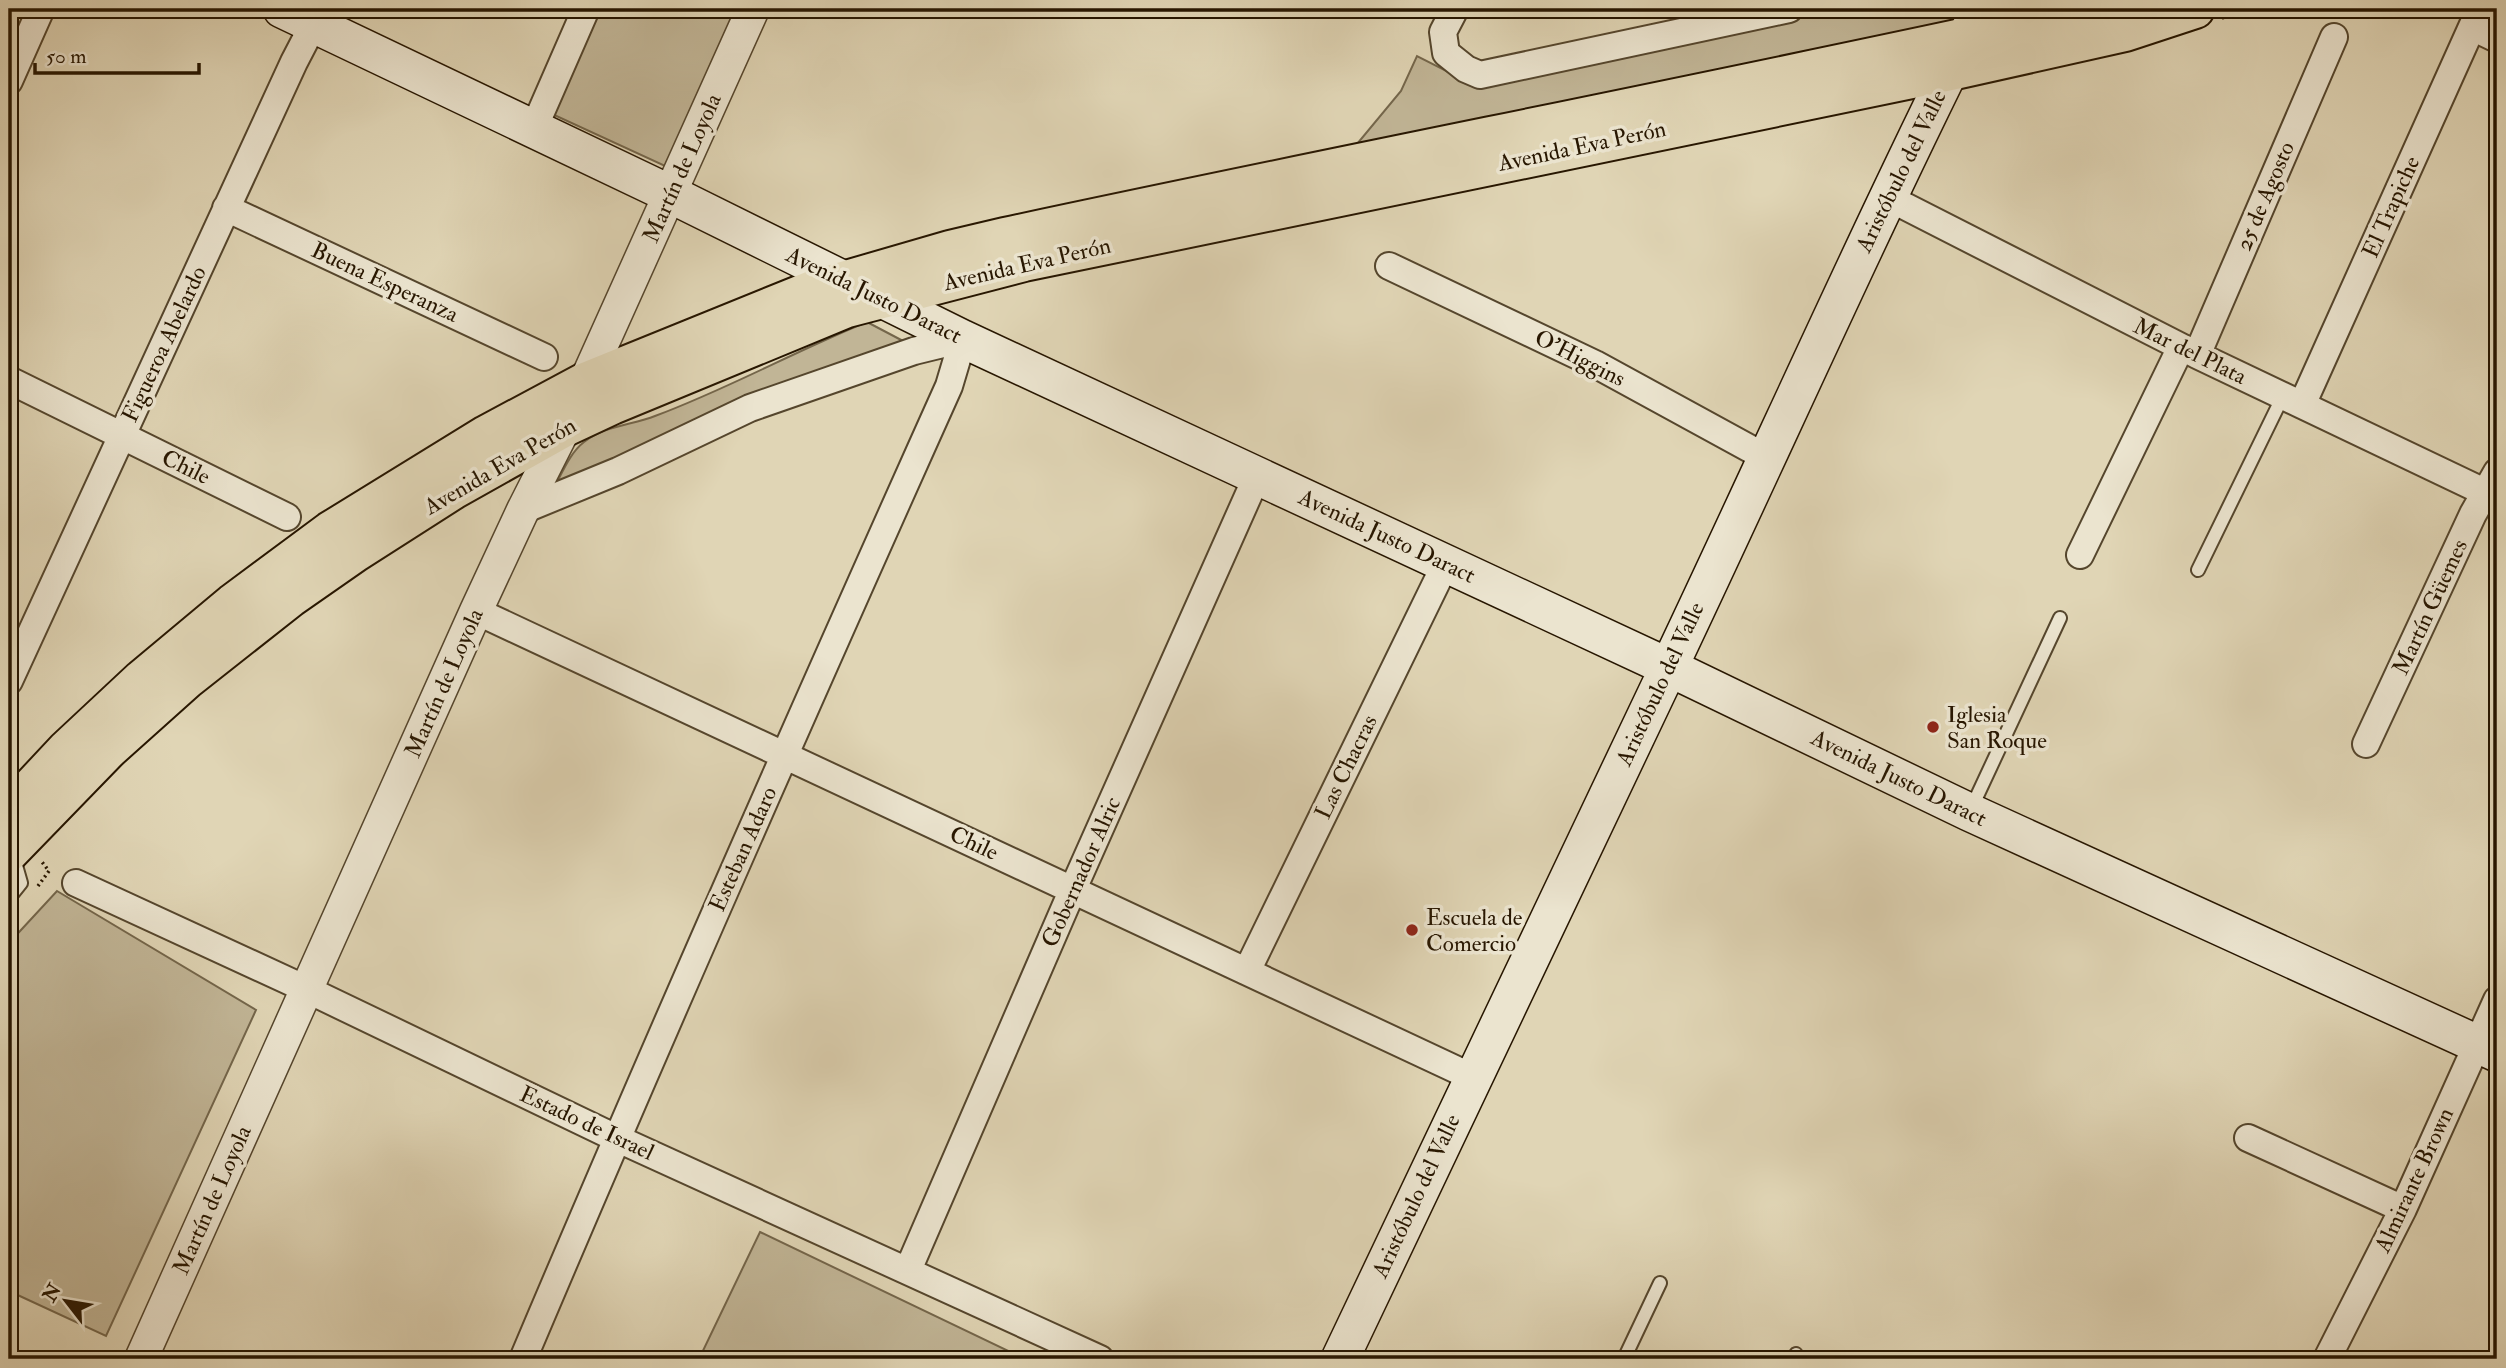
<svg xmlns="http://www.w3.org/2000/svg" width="2506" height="1368" viewBox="0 0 2506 1368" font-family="'IM FELL Double Pica',serif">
<rect width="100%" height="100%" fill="#e0d5b5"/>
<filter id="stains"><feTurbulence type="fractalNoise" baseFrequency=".00286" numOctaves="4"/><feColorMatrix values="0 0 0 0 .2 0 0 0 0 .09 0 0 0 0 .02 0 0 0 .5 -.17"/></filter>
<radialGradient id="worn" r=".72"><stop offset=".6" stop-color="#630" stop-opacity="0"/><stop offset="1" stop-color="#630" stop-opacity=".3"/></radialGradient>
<path fill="#c1b596" stroke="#74664b" stroke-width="2" d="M 601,9 L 738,9 L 665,166 L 552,114 Z
M 1826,9 L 1960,9 L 1957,17 L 1949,24 L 1357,144 L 1401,91 L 1417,56 L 1470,83 Z
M 867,322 L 905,342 L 555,486 C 563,471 570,453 584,442 C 604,426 632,425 655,416 C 728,389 795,351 867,322 Z
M 57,891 L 256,1010 L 106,1336 L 9,1291 L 9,943 Z
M 760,1232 L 1025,1359 L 699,1359 Z"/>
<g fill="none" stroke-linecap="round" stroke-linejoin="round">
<defs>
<path id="service" d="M 2198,570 L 2283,396
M 1971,809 L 2060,618
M 9,898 L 21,883 L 13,855
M 1624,1359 L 1660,1283
M 1793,1359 L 1796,1354"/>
<path id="minor" d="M 1455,9 L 1443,32 L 1446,53 L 1466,69 L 1480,75 L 1789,9
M 2472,27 L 2497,39
M 9,81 L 41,9
M 534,128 L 586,9
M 1887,197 L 2197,355 L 2497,498
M 226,208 L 544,357
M 1389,266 L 1595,364 L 1767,458
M 2197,355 L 2334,37
M 9,380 L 287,517
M 2302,405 L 2480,9
M 523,510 L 618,471 L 750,408 L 914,351 L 963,339 L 949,386 C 804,709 661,1033 523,1359
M 2080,555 L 2181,347
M 476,611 L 1472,1077
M 9,681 L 294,62 L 321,10
M 2366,744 L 2473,514 L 2497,472
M 76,883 L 306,989 L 616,1138 L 1100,1359
M 1247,971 L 1446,563
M 2248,1138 L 2403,1209
M 908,1270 L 1073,889 L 1257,476
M 2327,1359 L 2403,1209 L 2497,1000"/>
<path id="tertiary" d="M 141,1359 L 476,611 L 523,510 L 565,427 L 753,9"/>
<path id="secondary" d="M 282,9 L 670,194 L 963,339 L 1668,667 L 1969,812 L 2497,1053
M 1340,1359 C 1448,1128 1559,898 1669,667 C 1773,448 1871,226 1980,9"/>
<path id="primary" d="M 9,811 L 66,750 L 142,679 L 233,603 L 330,531 L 486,435 L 585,382 L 812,290 L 950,250 L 1005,237 C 1368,159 1734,89 2096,9
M 9,852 L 108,750 L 186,680 L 290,598 L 356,552 L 453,490 L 565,427 L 612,405 L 847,308 L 1024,262 L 1951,71 L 2125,32 L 2195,9"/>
</defs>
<use href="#service" stroke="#55462d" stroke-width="16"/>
<use href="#minor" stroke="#55462d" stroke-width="30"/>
<use href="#tertiary" stroke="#55462d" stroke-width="35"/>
<use href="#secondary" stroke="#271600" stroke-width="40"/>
<use href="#primary" stroke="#271600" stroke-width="42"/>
<path stroke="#271600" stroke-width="3.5" stroke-dasharray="2 3.5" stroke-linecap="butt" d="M 2222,18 L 2250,9
M 38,886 L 49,871 L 42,862"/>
<use href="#service" stroke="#ebe4cf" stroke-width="12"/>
<use href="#minor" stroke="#ebe4cf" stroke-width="26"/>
<use href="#tertiary" stroke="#ebe4cf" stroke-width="32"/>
<use href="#secondary" stroke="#ebe4cf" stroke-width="37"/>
<use href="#primary" stroke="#e0d5b5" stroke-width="38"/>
</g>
<g fill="#8f2418" stroke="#ebe4cf" stroke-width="2.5">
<circle cx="1933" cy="727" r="7"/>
<circle cx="1412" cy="930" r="7"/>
</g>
<g text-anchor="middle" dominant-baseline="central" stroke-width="7" stroke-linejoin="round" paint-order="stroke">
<g font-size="23" fill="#271600" stroke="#ebe4cf">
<text transform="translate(1582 146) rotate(-12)">Avenida Eva Perón</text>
<text transform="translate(682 168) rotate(-66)">Martín de Loyola</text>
<text transform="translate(1901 171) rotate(-64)">Aristóbulo del Valle</text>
<text transform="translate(2265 196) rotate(-67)">25 de Agosto</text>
<text transform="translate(2391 207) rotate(-66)">El Trapiche</text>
<text transform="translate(1027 264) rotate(-13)">Avenida Eva Perón</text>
<text transform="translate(385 282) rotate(25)">Buena Esperanza</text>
<text transform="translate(874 295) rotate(26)">Avenida Justo Daract</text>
<text transform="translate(164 344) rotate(-65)">Figueroa Abelardo</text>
<text transform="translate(2190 351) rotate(26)">Mar del Plata</text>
<text transform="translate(1580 358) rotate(27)">O'Higgins</text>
<text transform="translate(500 466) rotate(-30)">Avenida Eva Perón</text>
<text transform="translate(186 467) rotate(26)">Chile</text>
<text transform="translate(1387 536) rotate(25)">Avenida Justo Daract</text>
<text transform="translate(2430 607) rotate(-65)">Martín Güemes</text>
<text transform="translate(444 683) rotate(-66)">Martín de Loyola</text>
<text transform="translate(1660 684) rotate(-65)">Aristóbulo del Valle</text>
<text transform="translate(1346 767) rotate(-64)">Las Chacras</text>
<text transform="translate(1899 778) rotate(26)">Avenida Justo Daract</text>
<text transform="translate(974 843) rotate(25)">Chile</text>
<text transform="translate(743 849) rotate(-66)">Esteban Adaro</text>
<text transform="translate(1081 872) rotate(-66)">Gobernador Alric</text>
<text transform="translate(587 1123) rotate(25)">Estado de Israel</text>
<text transform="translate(2414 1180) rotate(-65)">Almirante Brown</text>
<text transform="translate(1416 1196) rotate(-65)">Aristóbulo del Valle</text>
<text transform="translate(212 1200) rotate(-66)">Martín de Loyola</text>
</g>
<g font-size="23" fill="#271600" stroke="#ebe4cf" text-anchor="start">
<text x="1947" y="714">Iglesia<tspan x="1947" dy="26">San Roque</tspan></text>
<text x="1426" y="917">Escuela de<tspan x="1426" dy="26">Comercio</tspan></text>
</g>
</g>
<rect width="2506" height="1368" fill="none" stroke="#e0d5b5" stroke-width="35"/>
<rect x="10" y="10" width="2485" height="1347" fill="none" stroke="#271600" stroke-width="3.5"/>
<rect x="18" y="18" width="2471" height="1333" fill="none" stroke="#271600" stroke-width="2"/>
<g transform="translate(66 1301) rotate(301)" stroke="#ebe4cf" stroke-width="5" paint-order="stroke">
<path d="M0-5L12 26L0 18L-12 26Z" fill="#271600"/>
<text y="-10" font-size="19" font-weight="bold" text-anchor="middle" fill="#271600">N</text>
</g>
<path d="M35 63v10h164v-10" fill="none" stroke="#271600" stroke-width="3.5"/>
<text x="46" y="63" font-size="21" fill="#271600" stroke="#ebe4cf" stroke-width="5" paint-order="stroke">50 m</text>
<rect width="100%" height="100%" filter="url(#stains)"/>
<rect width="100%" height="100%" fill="url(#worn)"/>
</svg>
